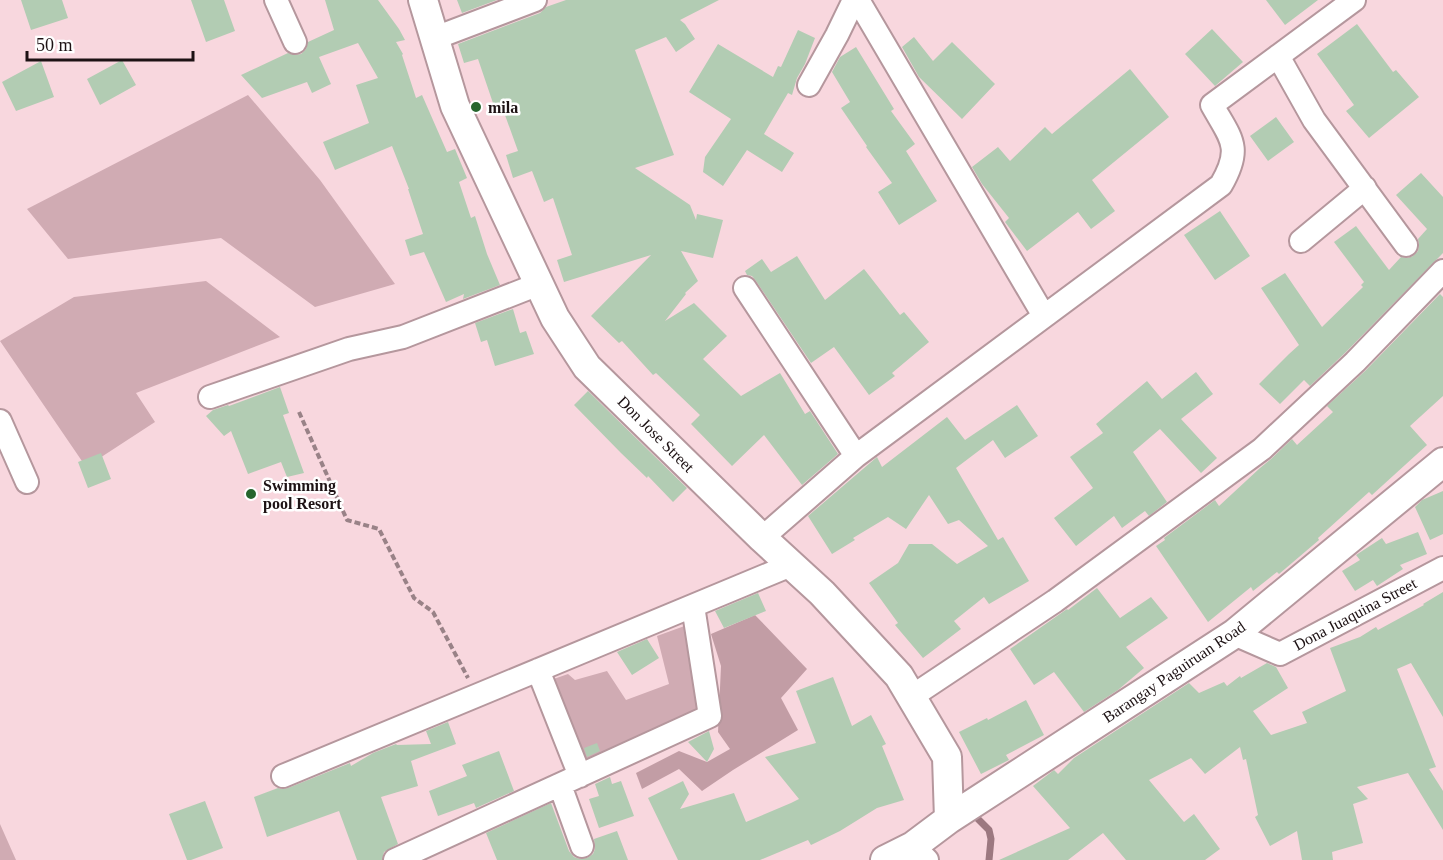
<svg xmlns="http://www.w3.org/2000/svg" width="1443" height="860" viewBox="0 0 1443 860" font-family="Georgia,serif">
<rect width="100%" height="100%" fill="#f8d7de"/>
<path fill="#d0abb3" d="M 248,95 L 320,180 L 395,284 L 315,307 L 221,238 L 68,259 L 27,209 Z
M 206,281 L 280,337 L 136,393 L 155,422 L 86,467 L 0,341 L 74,297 Z
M 690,624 L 701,714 L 585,762 L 548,681 L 568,674 L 575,680 L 607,671 L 626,700 L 669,684 L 657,636 Z
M 0,824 L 16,860 L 0,860 Z"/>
<path fill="#c29da5" d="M 755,615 L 807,669 L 781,698 L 798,730 L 733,770 L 702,791 L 679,769 L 642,789 L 636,773 L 679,751 L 707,762 L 730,749 L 718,732 L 721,666 L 711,634 Z"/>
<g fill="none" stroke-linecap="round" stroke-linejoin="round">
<path stroke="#9c7880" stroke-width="7" d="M 974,815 L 989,830 L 991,839 L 989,860"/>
</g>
<path fill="#b2ccb3" d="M 21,0 L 62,0 L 68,18 L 31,30 Z
M 191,0 L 224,0 L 235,31 L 206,42 Z
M 325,0 L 378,0 L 399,29 L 405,40 L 396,42 L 403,54 L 402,55 L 416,98 L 422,95 L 447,152 L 455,149 L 467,178 L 459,182 L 471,218 L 475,216 L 487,254 L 500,285 L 463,299 L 464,294 L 446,302 L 424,252 L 410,256 L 405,240 L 423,234 L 408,189 L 409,189 L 392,146 L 335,170 L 323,142 L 369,123 L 356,85 L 378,78 L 358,43 L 319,57 L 331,84 L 312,93 L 307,82 L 262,98 L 241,75 L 288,53 L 294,55 L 301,54 L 306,49 L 308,42 L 334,30 Z
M 457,0 L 497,0 L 462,13 Z
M 566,0 L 719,0 L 680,20 L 685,24 L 695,39 L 676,52 L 666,37 L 635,50 L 674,155 L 635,168 L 690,205 L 696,220 L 697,214 L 723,220 L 713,258 L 681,251 L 698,281 L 685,293 L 686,294 L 665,321 L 694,303 L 727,336 L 703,359 L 741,396 L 780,373 L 805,414 L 810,411 L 838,454 L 802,485 L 764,435 L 732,466 L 691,424 L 700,415 L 656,373 L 653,375 L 622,341 L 619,343 L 591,316 L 651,255 L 564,282 L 557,260 L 572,255 L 553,198 L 544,202 L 532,171 L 513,178 L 506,155 L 518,151 L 501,104 L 494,106 L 478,59 L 464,63 L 458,44 L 540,13 L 546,7 Z
M 1266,0 L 1318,0 L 1285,25 Z
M 1357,24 L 1393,72 L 1396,70 L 1419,97 L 1369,138 L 1346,111 L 1354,105 L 1317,54 Z
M 1212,29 L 1243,62 L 1215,86 L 1185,54 Z
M 798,30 L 815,38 L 805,64 L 797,78 L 792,95 L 788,93 L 764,134 L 794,153 L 782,172 L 747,150 L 723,186 L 703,172 L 705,157 L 731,119 L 689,92 L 718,44 L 773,77 L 778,66 L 781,67 Z
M 914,37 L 933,61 L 952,42 L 995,84 L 962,119 L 919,77 L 902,47 Z
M 856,47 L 894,109 L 891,111 L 915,144 L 906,151 L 937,201 L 899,225 L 878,192 L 892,183 L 866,147 L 867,146 L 841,108 L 850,102 L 832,72 L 840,57 Z
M 122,60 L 136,85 L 100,105 L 87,79 Z
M 41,61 L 54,97 L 16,111 L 2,82 Z
M 1130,69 L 1169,117 L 1092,180 L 1115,211 L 1091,229 L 1078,212 L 1027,251 L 1005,222 L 1009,218 L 982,184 L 972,167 L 998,147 L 1010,161 L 1045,127 L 1052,134 Z
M 1276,117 L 1294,142 L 1268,161 L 1250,136 Z
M 1421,173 L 1443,197 L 1443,253 L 1346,352 L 1310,386 L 1304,380 L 1280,404 L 1259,384 L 1289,354 L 1299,345 L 1261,288 L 1285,273 L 1322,327 L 1363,287 L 1361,285 L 1364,282 L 1334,242 L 1356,226 L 1389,270 L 1401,257 L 1408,258 L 1413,256 L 1418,251 L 1419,244 L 1418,239 L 1427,229 L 1396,195 Z
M 1220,211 L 1250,256 L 1215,280 L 1184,235 Z
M 797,256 L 825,300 L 864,269 L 900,315 L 904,312 L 929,342 L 892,373 L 895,376 L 869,395 L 834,347 L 811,363 L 756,281 L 752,276 L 747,275 L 745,271 L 762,259 L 771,272 Z
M 1440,294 L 1443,297 L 1443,396 L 1410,426 L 1427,445 L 1372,495 L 1369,492 L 1318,538 L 1319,540 L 1279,574 L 1277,572 L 1253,591 L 1251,587 L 1208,622 L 1156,546 L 1165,540 L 1164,538 L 1215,500 L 1219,506 L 1260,468 L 1271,459 L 1292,439 L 1297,445 L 1333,412 L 1327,406 L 1365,371 Z
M 513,309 L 520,333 L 526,331 L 534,354 L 495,366 L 487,340 L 481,342 L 475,323 Z
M 1196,372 L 1213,394 L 1181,419 L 1217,458 L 1201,473 L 1160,429 L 1133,452 L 1167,502 L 1149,516 L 1145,511 L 1122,528 L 1114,516 L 1076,546 L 1054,518 L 1093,488 L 1070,457 L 1103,433 L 1096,424 L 1147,381 L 1162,399 Z
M 280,387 L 289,413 L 283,415 L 304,473 L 287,477 L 281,462 L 248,474 L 231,431 L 224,436 L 206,416 L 213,410 L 228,405 L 229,406 Z
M 588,391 L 687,488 L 673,502 L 648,476 L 647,478 L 621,453 L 574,405 Z
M 1017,405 L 1038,436 L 1005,458 L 993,440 L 956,468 L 998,540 L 1003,537 L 1029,581 L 989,604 L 984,597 L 954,621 L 961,629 L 923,658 L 895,625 L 898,623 L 869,583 L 898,563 L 909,544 L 932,544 L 957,564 L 988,546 L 959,520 L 948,524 L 929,495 L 906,529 L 888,517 L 853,538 L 855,540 L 832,554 L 808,516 L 877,457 L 882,467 L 947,417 L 965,440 Z
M 101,453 L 111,479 L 88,488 L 78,462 Z
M 1443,491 L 1443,534 L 1430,540 L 1415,507 L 1422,500 Z
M 1418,532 L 1427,554 L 1400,565 L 1403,569 L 1377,586 L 1373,580 L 1355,591 L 1342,571 L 1360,560 L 1356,555 L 1382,538 L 1386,544 Z
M 1097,588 L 1120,618 L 1151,597 L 1168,618 L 1126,647 L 1144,668 L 1118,690 L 1084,712 L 1054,672 L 1034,685 L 1010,649 L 1067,609 L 1068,610 Z
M 1443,592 L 1443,717 L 1411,663 L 1397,669 L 1436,767 L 1429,769 L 1443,791 L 1443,830 L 1408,773 L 1357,787 L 1368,799 L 1353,804 L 1363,843 L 1332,852 L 1333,860 L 1302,860 L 1297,831 L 1270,846 L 1255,817 L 1258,815 L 1246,759 L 1243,760 L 1240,747 L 1205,774 L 1191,758 L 1149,780 L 1184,822 L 1194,814 L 1220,849 L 1205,860 L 1126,860 L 1103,833 L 1068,860 L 999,860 L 1070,828 L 1033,786 L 1054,770 L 1058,774 L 1074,758 L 1189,683 L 1199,693 L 1224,682 L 1227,686 L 1240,676 L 1241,678 L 1267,663 L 1276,667 L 1288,688 L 1253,711 L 1271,735 L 1307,723 L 1302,712 L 1346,691 L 1330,648 L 1360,637 L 1376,627 L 1378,630 L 1424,605 L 1423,604 Z
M 758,593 L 766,611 L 724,628 L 715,611 Z
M 647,639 L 659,658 L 632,675 L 617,652 Z
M 833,677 L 852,726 L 871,715 L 886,744 L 882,746 L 904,800 L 877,808 L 840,831 L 811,845 L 808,840 L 760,860 L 678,860 L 648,798 L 683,781 L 689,794 L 680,809 L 734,793 L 746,822 L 791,803 L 799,799 L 765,757 L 816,743 L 796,691 Z
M 1026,700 L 1044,735 L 1006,755 L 1009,760 L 981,774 L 959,732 L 987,718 L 988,720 Z
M 448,722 L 456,744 L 411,761 L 418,786 L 381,797 L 398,844 L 384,852 L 382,860 L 357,860 L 339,811 L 267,837 L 254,797 L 278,788 L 282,789 L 288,788 L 350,763 L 351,766 L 373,753 L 396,744 L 397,745 L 431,744 L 426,731 Z
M 709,731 L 714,749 L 707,762 L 688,742 Z
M 597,743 L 600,751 L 587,757 L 584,748 Z
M 499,751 L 514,791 L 476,808 L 474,803 L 438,816 L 429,791 L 467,776 L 462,765 Z
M 610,777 L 612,784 L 621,781 L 634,816 L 599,828 L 589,799 L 599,796 L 595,784 Z
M 205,801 L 223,848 L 191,860 L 187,860 L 169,814 Z
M 551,803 L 569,851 L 574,857 L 580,859 L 587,858 L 593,854 L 595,849 L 594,839 L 617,831 L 628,860 L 497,860 L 486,833 Z"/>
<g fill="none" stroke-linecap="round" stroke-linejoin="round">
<defs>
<path id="minor" d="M 276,0 L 295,42
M 858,0 L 1044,316
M 435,38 L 535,0
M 1278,56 L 1314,120 L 1406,245
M 809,85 L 837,35 L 854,0
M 1301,241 L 1365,188
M 745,288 L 856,456
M 210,397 L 349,349 L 403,337 L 539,284
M 0,421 L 27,482
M 762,538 L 856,456 L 1221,185 C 1243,147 1231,139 1212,105 L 1354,0
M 1234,634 L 1280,654 L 1443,568
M 538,670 L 580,776
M 911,697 L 1055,601 L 1262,449 L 1355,362 L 1443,271
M 283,776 L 791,565
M 560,785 L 582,846
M 913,846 L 927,860
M 395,860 L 710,716 L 693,606"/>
<path id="tertiary" d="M 423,0 L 455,106 L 555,318 L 587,367 L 762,538 L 822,593 L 899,676 L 947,757 L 949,819
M 885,860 L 913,846 L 949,819 L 1234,634 L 1443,462"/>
</defs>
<use href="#minor" stroke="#b5979d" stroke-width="26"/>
<use href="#tertiary" stroke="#b5979d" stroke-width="32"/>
<path stroke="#998287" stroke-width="4" stroke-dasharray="6 3" stroke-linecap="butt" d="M 299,412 L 347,520 L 379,529 L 414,598 L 433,612 L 468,678"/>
<use href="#minor" stroke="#fff" stroke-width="22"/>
<use href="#tertiary" stroke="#fff" stroke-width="28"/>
</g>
<g fill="#26652d" stroke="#fff" stroke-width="2">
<circle cx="476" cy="107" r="6"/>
<circle cx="251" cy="494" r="6"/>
</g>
<g text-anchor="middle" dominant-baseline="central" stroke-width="5" stroke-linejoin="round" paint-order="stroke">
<g font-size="16" font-weight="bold" fill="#1d1214" stroke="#fff" text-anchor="start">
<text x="488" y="107">mila</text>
<text x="263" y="485">Swimming<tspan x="263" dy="18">pool Resort</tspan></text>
</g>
<g font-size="16" fill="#1d1214" stroke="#fff">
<text transform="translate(656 434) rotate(45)">Don Jose Street</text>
<text transform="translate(1355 614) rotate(-28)">Dona Juaquina Street</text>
<text transform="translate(1174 672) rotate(-34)">Barangay Paguiruan Road</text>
</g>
</g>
<path d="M27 51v9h166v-9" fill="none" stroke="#1d1214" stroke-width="3"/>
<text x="36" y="51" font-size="18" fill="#1d1214" stroke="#ffffff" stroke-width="4.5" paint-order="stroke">50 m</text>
</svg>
